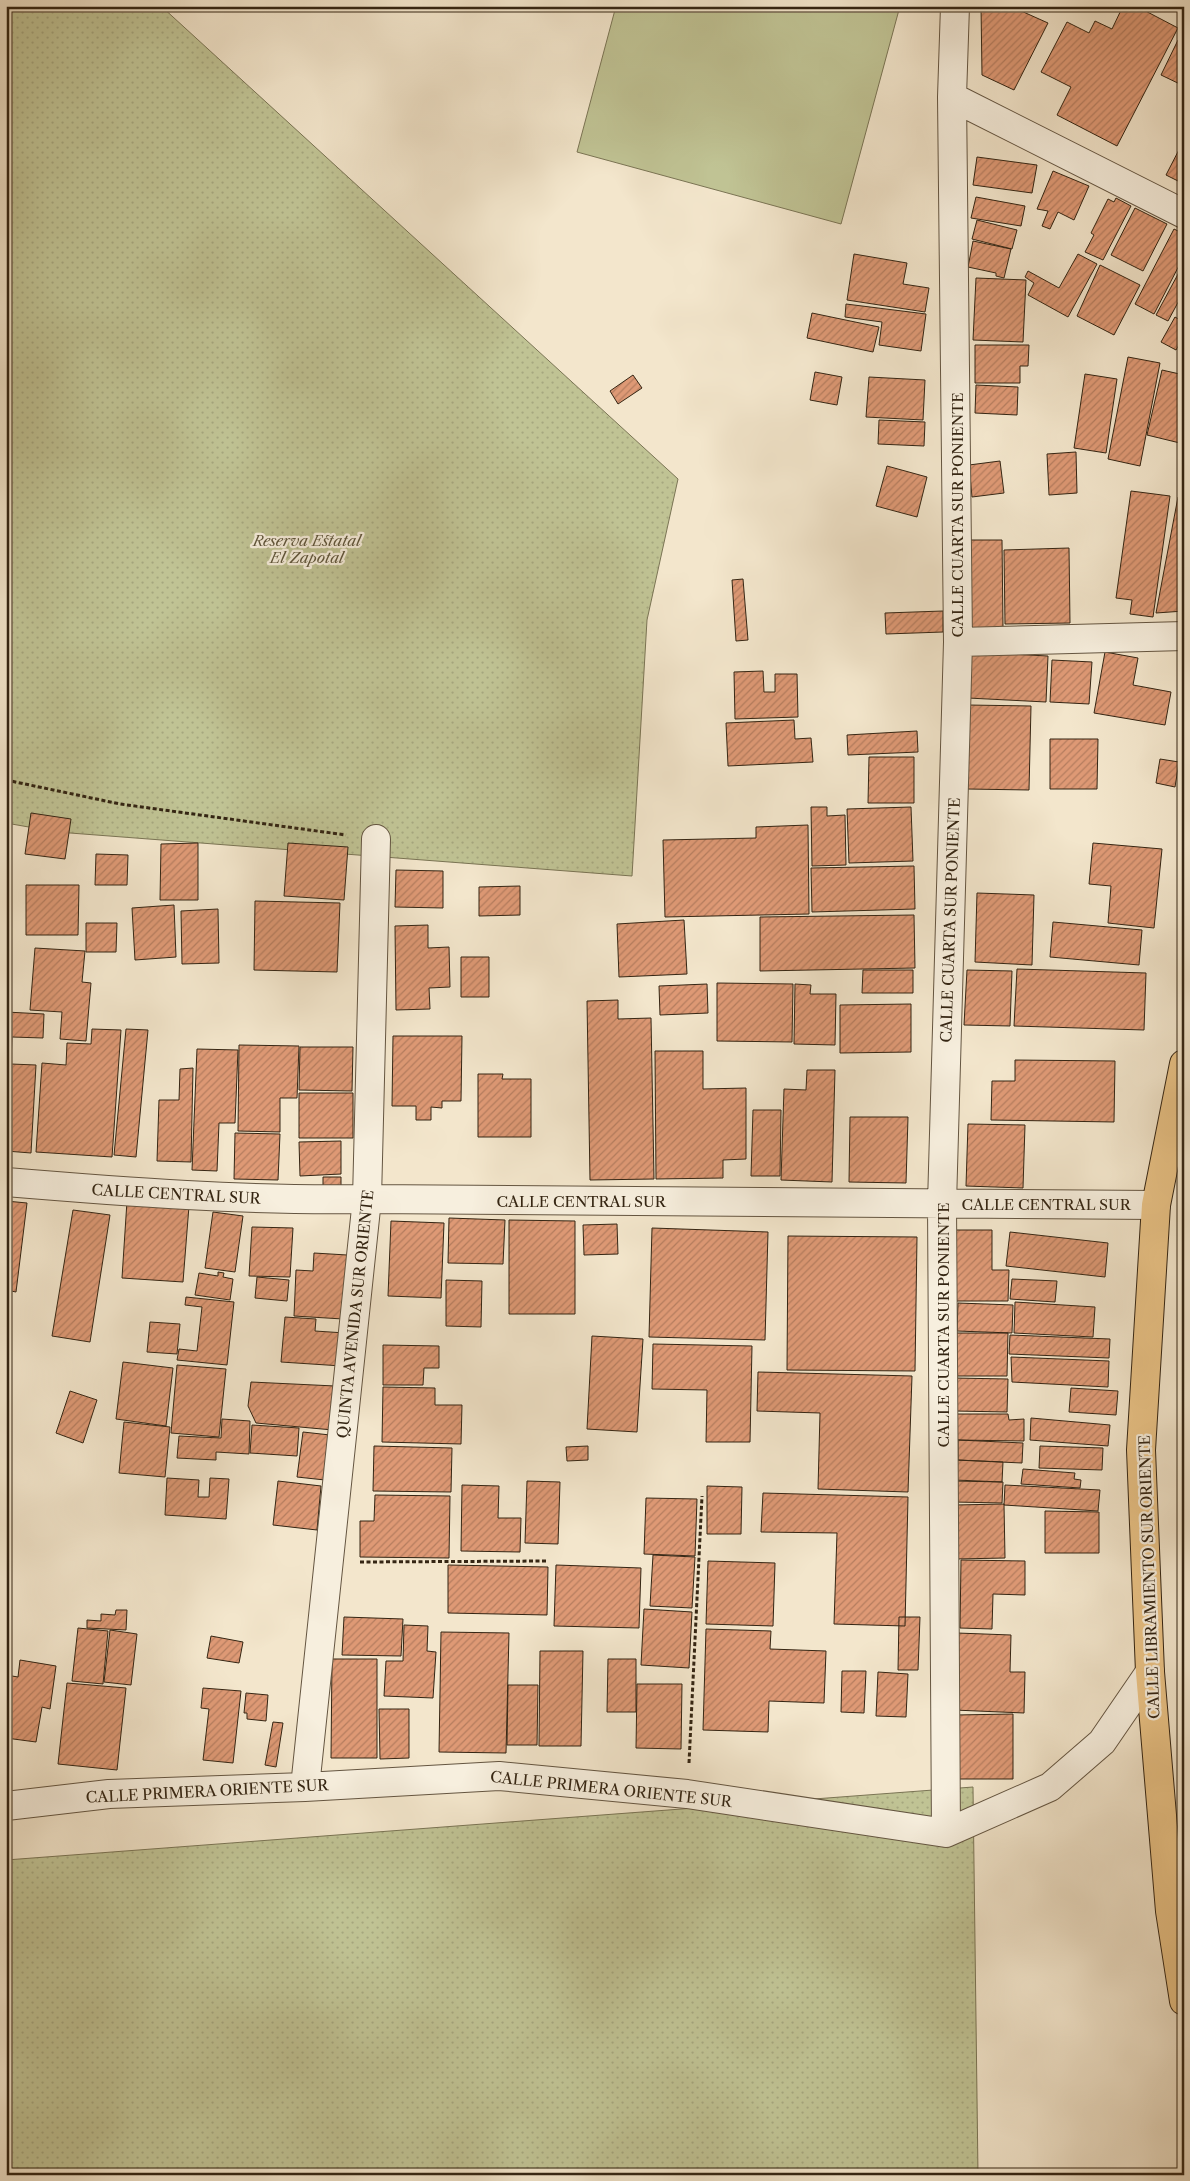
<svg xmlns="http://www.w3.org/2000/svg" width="1190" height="2181" viewBox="0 0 1190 2181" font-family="'Libre Caslon Text',serif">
<defs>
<pattern id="park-dots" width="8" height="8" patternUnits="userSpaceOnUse" patternTransform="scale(1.25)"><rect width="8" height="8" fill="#c0c394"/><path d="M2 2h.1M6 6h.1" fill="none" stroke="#a6a77f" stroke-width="1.8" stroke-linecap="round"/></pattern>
<pattern id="building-hatch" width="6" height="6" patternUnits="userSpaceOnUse" patternTransform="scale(1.25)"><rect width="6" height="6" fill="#de9975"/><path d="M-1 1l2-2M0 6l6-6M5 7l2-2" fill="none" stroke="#b57d5f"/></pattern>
</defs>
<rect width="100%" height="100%" fill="#f3e6cc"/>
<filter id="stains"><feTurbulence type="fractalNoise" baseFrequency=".004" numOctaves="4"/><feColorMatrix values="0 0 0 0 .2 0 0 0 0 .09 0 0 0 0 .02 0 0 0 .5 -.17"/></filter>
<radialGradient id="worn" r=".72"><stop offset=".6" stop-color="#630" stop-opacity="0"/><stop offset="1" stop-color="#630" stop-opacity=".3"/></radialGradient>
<path fill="url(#park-dots)" stroke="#7a7454" d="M 6,6 L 161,6 L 678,479 L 647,620 L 632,876 L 57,832 L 6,823 Z
M 973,1787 L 978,2175 L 6,2175 L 6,1860 Z"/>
<path fill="#c0c394" stroke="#7a7454" d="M 616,6 L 900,6 L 841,224 L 577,152 Z"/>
<path fill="url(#building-hatch)" stroke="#342513" d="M 981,6 L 1010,6 L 1048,23 L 1014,90 L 982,75 Z
M 1123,6 L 1136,6 L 1178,28 L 1117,146 L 1057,115 L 1071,87 L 1041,72 L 1067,22 L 1089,33 L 1095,21 L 1112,29 Z
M 1178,40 L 1184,43 L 1184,86 L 1161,75 Z
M 1184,140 L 1184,184 L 1166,175 Z
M 977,157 L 1037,165 L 1032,193 L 973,185 Z
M 1053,171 L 1089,186 L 1074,220 L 1058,212 L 1050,229 L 1042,226 L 1048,211 L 1037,209 Z
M 976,197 L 1025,206 L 1021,226 L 971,218 Z
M 1116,198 L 1131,206 L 1103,260 L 1085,252 L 1094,235 L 1091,233 L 1108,199 L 1114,202 Z
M 1135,208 L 1167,224 L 1143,271 L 1111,255 Z
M 977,220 L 1017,230 L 1012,249 L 972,239 Z
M 1174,229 L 1184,234 L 1184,256 L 1154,314 L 1135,304 Z
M 973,241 L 1011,249 L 1004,278 L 996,276 L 996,273 L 968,267 Z
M 854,254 L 907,263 L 903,284 L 929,288 L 925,312 L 847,300 Z
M 1078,254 L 1097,264 L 1068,317 L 1028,295 L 1034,283 L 1025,277 L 1028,271 L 1059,288 Z
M 1184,263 L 1184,295 L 1182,295 L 1168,321 L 1156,315 Z
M 1100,265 L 1140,285 L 1114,335 L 1077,316 Z
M 976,278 L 1026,280 L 1023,342 L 973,340 Z
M 846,304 L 926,314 L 921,351 L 879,345 L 882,322 L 845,317 Z
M 812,313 L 879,327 L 873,352 L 807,338 Z
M 1175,317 L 1184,322 L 1184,336 L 1176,350 L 1161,342 Z
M 975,345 L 1029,345 L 1028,366 L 1020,366 L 1020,383 L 975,383 Z
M 1128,357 L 1160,363 L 1140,466 L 1108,459 Z
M 1162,370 L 1184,375 L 1184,444 L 1147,435 Z
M 815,372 L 842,377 L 837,405 L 810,400 Z
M 1085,374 L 1117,379 L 1106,453 L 1074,448 Z
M 633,375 L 642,388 L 618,404 L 610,391 Z
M 869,377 L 925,380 L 923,420 L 866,417 Z
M 976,385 L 1018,387 L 1017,415 L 975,413 Z
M 879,420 L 925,422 L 924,446 L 878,444 Z
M 1076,452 L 1077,493 L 1049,495 L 1047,454 Z
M 1000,461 L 1004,493 L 972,497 L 969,465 Z
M 887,466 L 927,477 L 917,517 L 876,506 Z
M 1131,491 L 1170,496 L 1153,617 L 1130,614 L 1132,600 L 1116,598 Z
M 1178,497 L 1184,497 L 1184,611 L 1156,613 Z
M 967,540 L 1002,540 L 1003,628 L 968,629 Z
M 1069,548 L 1070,623 L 1005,624 L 1004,550 Z
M 743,579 L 748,640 L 736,641 L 732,580 Z
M 943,611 L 943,632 L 886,634 L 885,613 Z
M 970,652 L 1048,656 L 1046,702 L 968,698 Z
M 1105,652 L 1138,658 L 1133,685 L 1171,692 L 1165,725 L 1094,713 Z
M 1052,660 L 1092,662 L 1089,704 L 1050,702 Z
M 763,671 L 764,692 L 775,692 L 775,674 L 797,674 L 798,717 L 735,719 L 734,672 Z
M 968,705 L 1031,706 L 1029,790 L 967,789 Z
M 794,720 L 795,739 L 811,738 L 813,762 L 728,766 L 726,723 Z
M 917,731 L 918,752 L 848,755 L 847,735 Z
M 1050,739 L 1098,739 L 1097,789 L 1050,789 Z
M 869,757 L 914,757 L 914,803 L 868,803 Z
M 1160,759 L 1179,762 L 1175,787 L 1156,783 Z
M 811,807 L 827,807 L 827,816 L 845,815 L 846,865 L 812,866 Z
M 911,807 L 913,861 L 849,863 L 847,809 Z
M 31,813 L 71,819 L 65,859 L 25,854 Z
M 808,825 L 809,914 L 665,917 L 663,840 L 756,838 L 756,827 Z
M 198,843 L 198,900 L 160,900 L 161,844 Z
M 288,843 L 348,847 L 344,900 L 284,896 Z
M 1093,843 L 1162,849 L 1154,928 L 1108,923 L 1111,886 L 1089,884 Z
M 96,854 L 128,855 L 127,885 L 95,885 Z
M 914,866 L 915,909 L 812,912 L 811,868 Z
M 396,870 L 443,871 L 443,908 L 395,907 Z
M 26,885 L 79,885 L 78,935 L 26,935 Z
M 520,886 L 520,915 L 479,916 L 479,887 Z
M 977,893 L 1034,895 L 1032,965 L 975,962 Z
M 255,901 L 340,903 L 337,972 L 254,970 Z
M 174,905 L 176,957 L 135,960 L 132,908 Z
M 218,909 L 219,963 L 182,964 L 181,911 Z
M 914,915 L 915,968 L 760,971 L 760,917 Z
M 684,920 L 687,974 L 619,977 L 617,924 Z
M 1053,922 L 1142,930 L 1139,965 L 1050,957 Z
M 86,923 L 117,923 L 116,952 L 86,952 Z
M 428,925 L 428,948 L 449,947 L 450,987 L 429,988 L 430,1009 L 396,1010 L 395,926 Z
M 35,948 L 85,951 L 82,982 L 91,983 L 86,1041 L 60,1039 L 62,1012 L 30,1010 Z
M 461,957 L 489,957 L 489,997 L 461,997 Z
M 1017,969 L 1146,973 L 1144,1030 L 1014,1026 Z
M 863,970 L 913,970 L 913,993 L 862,993 Z
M 967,970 L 1012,971 L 1010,1026 L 964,1025 Z
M 717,983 L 793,984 L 792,1042 L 717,1041 Z
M 707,984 L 708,1013 L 660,1015 L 659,986 Z
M 795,984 L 811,985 L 810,994 L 836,994 L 835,1045 L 794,1044 Z
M 618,1000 L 618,1019 L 651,1018 L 654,1179 L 590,1180 L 587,1001 Z
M 911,1004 L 911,1052 L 840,1053 L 840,1005 Z
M 6,1012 L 44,1014 L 43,1038 L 12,1037 L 11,1064 L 36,1065 L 31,1153 L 6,1151 Z
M 92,1029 L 121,1030 L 112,1157 L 36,1152 L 42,1063 L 66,1065 L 67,1043 L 91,1044 Z
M 126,1029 L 148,1030 L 136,1157 L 114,1155 Z
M 393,1036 L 462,1036 L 461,1101 L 442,1101 L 442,1108 L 431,1107 L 431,1120 L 416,1120 L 416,1106 L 392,1106 Z
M 239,1045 L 299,1046 L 297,1098 L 280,1098 L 280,1132 L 238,1131 Z
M 300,1047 L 353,1047 L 352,1091 L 299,1090 Z
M 197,1049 L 238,1050 L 235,1123 L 219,1123 L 217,1171 L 192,1170 Z
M 655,1051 L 703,1051 L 703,1089 L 746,1088 L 746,1159 L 723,1160 L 723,1178 L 656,1179 Z
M 1015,1060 L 1115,1061 L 1114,1122 L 991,1120 L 992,1081 L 1015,1081 Z
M 193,1068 L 191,1162 L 157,1161 L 159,1100 L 179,1100 L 180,1069 Z
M 807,1070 L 835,1070 L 832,1182 L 781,1180 L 784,1089 L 806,1090 Z
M 478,1074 L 503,1074 L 502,1079 L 531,1079 L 531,1137 L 478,1137 Z
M 299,1093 L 353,1093 L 353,1138 L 299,1138 Z
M 753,1110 L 781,1110 L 780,1176 L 751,1176 Z
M 850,1117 L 908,1117 L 906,1183 L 849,1182 Z
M 968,1124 L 1025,1125 L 1023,1188 L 966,1186 Z
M 235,1133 L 280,1134 L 278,1180 L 234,1179 Z
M 341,1141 L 341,1174 L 300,1176 L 299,1142 Z
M 323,1177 L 341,1177 L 341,1192 L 323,1192 Z
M 6,1201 L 27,1203 L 16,1292 L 6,1290 Z
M 127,1201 L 189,1206 L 183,1282 L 122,1278 Z
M 73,1210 L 110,1215 L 90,1342 L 52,1336 Z
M 213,1212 L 243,1216 L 235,1272 L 205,1268 Z
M 449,1218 L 505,1220 L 503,1264 L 448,1263 Z
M 509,1220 L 575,1221 L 575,1314 L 509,1314 Z
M 391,1221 L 444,1223 L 441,1298 L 388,1296 Z
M 617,1224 L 618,1254 L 584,1255 L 583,1225 Z
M 252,1227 L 293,1228 L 290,1277 L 249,1276 Z
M 652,1228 L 768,1232 L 765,1340 L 649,1337 Z
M 956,1230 L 992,1230 L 992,1270 L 1009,1270 L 1008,1301 L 955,1301 Z
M 1010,1232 L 1108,1243 L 1105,1277 L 1006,1266 Z
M 788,1236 L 917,1237 L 915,1371 L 787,1370 Z
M 314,1253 L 347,1255 L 343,1319 L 294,1316 L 296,1270 L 313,1271 Z
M 218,1272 L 224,1273 L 223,1277 L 233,1279 L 230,1300 L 195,1295 L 199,1273 L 218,1276 Z
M 257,1277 L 289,1280 L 287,1301 L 255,1298 Z
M 1012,1279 L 1057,1281 L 1055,1302 L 1010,1299 Z
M 446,1280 L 482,1281 L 481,1327 L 446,1326 Z
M 186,1297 L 234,1302 L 227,1365 L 177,1360 L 179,1349 L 197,1351 L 202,1307 L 185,1305 Z
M 1015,1302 L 1095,1307 L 1093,1337 L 1014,1333 Z
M 958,1303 L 1013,1305 L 1012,1333 L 957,1331 Z
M 285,1317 L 316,1319 L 315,1331 L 345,1333 L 342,1366 L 281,1362 Z
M 150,1322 L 180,1324 L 177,1354 L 147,1352 Z
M 956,1333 L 1008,1333 L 1007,1376 L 955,1376 Z
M 1010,1335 L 1110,1339 L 1109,1358 L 1009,1354 Z
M 592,1336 L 643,1339 L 637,1432 L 587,1429 Z
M 653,1344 L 752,1346 L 750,1442 L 706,1442 L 707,1390 L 652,1389 Z
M 383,1345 L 439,1346 L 439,1368 L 424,1368 L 423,1385 L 383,1385 Z
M 1011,1357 L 1109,1361 L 1108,1387 L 1012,1382 Z
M 123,1362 L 173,1368 L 166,1426 L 116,1419 Z
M 177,1365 L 226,1369 L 219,1437 L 171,1433 Z
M 758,1372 L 912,1376 L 908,1492 L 818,1489 L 820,1413 L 757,1411 Z
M 955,1378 L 1008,1379 L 1007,1412 L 955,1411 Z
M 251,1382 L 335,1386 L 333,1430 L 256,1423 L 248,1406 Z
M 383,1387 L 435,1388 L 435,1405 L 462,1405 L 461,1444 L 382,1442 Z
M 1071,1388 L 1118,1391 L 1116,1415 L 1069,1412 Z
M 70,1391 L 97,1400 L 83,1443 L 56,1433 Z
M 956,1414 L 1008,1414 L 1009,1420 L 1024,1419 L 1024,1441 L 956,1440 Z
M 1031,1418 L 1110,1425 L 1108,1446 L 1030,1440 Z
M 222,1419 L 250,1421 L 249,1454 L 216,1452 L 216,1460 L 177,1458 L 179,1436 L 221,1438 Z
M 124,1422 L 170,1427 L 165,1477 L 119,1473 Z
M 252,1425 L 299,1428 L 297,1456 L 250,1453 Z
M 303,1432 L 330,1435 L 325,1480 L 297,1477 Z
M 958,1440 L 1023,1443 L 1022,1463 L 958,1460 Z
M 374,1446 L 452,1448 L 451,1492 L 373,1491 Z
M 588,1446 L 588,1460 L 567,1461 L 566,1447 Z
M 1040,1446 L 1103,1448 L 1102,1470 L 1039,1468 Z
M 956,1460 L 1003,1462 L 1002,1482 L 955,1480 Z
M 1023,1469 L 1075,1473 L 1074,1479 L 1081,1480 L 1080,1488 L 1021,1484 Z
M 167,1478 L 199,1480 L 198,1497 L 209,1497 L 210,1478 L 229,1479 L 226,1519 L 165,1515 Z
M 278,1481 L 321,1486 L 317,1530 L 273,1525 Z
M 527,1481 L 560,1482 L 558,1544 L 525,1543 Z
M 954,1481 L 1003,1482 L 1002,1503 L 954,1502 Z
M 462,1485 L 499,1486 L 498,1518 L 521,1518 L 520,1552 L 461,1551 Z
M 1005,1485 L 1100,1490 L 1098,1511 L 1004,1505 Z
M 707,1486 L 742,1487 L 741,1534 L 707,1534 Z
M 763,1493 L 908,1497 L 905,1626 L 834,1624 L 837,1533 L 761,1532 Z
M 375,1495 L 450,1496 L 449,1558 L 360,1557 L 360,1521 L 374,1521 Z
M 646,1498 L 697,1499 L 695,1556 L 644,1554 Z
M 1004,1504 L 1005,1558 L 956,1559 L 955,1505 Z
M 1045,1511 L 1099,1512 L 1099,1553 L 1045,1553 Z
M 653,1555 L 695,1557 L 692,1608 L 650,1606 Z
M 961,1560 L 1025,1561 L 1025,1595 L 993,1594 L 992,1629 L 960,1628 Z
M 708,1561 L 775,1563 L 773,1626 L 706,1624 Z
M 448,1565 L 548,1567 L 547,1615 L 448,1613 Z
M 556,1565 L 641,1568 L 639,1628 L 554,1626 Z
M 644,1609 L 692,1612 L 689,1668 L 641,1665 Z
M 116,1610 L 127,1610 L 126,1630 L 87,1628 L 87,1620 L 101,1621 L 101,1614 L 115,1615 Z
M 344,1617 L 403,1619 L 401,1656 L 342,1655 Z
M 899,1617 L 920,1617 L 918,1670 L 898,1670 Z
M 404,1625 L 428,1626 L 427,1651 L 436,1652 L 433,1698 L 384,1696 L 386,1661 L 403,1661 Z
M 78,1628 L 108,1631 L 103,1684 L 72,1681 Z
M 706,1629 L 771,1631 L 770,1649 L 826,1651 L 824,1703 L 769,1701 L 768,1732 L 703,1730 Z
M 110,1630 L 137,1634 L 131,1685 L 104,1682 Z
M 441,1632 L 509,1633 L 506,1753 L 439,1752 Z
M 957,1633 L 1011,1635 L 1010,1672 L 1025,1672 L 1024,1713 L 954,1710 Z
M 211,1636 L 243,1642 L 239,1663 L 207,1658 Z
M 540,1651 L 583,1651 L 581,1746 L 539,1746 Z
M 332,1659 L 377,1659 L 377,1758 L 331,1758 Z
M 608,1659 L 636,1659 L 636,1712 L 607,1712 Z
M 20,1660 L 56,1666 L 50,1709 L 42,1707 L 36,1742 L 6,1738 L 6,1675 L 18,1677 Z
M 842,1671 L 866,1671 L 864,1713 L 841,1712 Z
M 878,1672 L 908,1674 L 906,1717 L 876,1716 Z
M 67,1683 L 126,1688 L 117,1770 L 58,1764 Z
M 637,1684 L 682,1684 L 681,1749 L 636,1748 Z
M 508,1685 L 538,1685 L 537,1745 L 507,1745 Z
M 203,1688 L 241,1691 L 233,1763 L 203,1760 L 209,1709 L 201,1708 Z
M 246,1693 L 268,1695 L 266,1721 L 247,1719 L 247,1713 L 244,1713 Z
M 379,1709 L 409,1709 L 409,1758 L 380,1759 Z
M 1013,1714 L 1013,1779 L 957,1779 L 956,1715 Z
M 273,1722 L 283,1723 L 276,1767 L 265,1765 Z"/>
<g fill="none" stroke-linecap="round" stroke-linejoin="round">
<defs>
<path id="minor" d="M 952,97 L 1184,214
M 958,642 L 1184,636
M 6,1182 C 127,1192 246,1201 367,1199 L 1156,1205
M 305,1787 L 367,1199 L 376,839
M 6,1806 L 109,1794 L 305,1787 L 499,1776 L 687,1794 L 946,1833 L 1050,1787 L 1102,1742 L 1150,1672
M 946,1833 L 942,1204 L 958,642 L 952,97 L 955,6"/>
<path id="major" d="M 1184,1064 L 1156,1205 L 1141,1450 L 1150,1672 L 1170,1911 L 1184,2001"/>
</defs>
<use href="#minor" stroke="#645541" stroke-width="30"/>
<use href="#major" stroke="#342513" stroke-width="30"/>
<path stroke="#342513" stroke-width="3" stroke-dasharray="4 2.5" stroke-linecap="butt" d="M 6,780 L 120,804 L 346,835
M 360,1562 L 548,1561
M 689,1763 L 702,1496"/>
<use href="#minor" stroke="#f7efde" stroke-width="28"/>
<use href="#major" stroke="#eac386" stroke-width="28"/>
</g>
<g text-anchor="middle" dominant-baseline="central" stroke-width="4.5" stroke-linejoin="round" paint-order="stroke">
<g font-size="15" fill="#342513" stroke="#f7efde">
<text transform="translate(957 515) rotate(-90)">CALLE CUARTA SUR PONIENTE</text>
<text transform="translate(950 920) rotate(-88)">CALLE CUARTA SUR PONIENTE</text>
<text transform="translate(176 1194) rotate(3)">CALLE CENTRAL SUR</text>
<text x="581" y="1201">CALLE CENTRAL SUR</text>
<text x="1046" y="1204">CALLE CENTRAL SUR</text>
<text transform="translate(355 1314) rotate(-84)">QUINTA AVENIDA SUR ORIENTE</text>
<text transform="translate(943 1325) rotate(-90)">CALLE CUARTA SUR PONIENTE</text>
<text transform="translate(1149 1577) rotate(-92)">CALLE LIBRAMIENTO SUR ORIENTE</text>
<text transform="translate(611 1789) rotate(6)">CALLE PRIMERA ORIENTE SUR</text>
<text transform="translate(207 1791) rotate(-3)">CALLE PRIMERA ORIENTE SUR</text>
</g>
<g font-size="15" font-style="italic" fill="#5e543a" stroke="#f7efde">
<text x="307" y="540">Reserva Estatal<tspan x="307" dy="17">El Zapotal</tspan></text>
</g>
</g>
<rect width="1190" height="2181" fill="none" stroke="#f3e6cc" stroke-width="25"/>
<rect x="8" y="8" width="1175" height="2166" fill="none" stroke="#342513" stroke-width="2.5"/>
<rect x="12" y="12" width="1165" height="2156" fill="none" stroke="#342513"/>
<rect width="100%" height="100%" filter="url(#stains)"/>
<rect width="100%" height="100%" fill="url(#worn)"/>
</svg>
